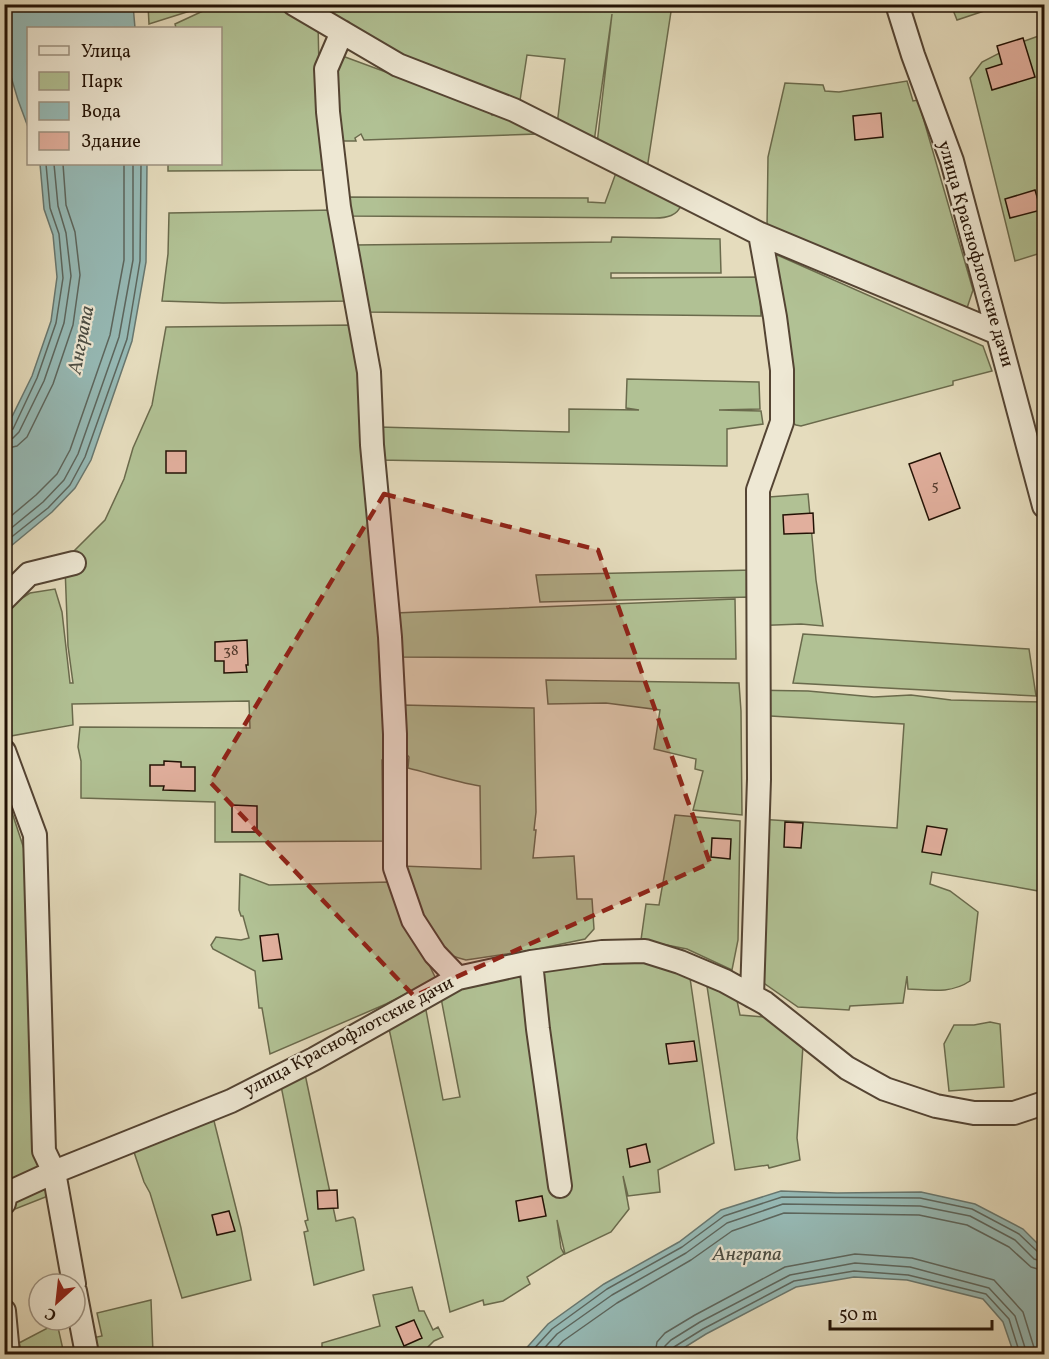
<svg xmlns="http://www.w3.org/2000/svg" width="1049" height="1359" viewBox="0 0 1049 1359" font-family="Vollkorn,serif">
<rect width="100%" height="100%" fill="#e5dcbd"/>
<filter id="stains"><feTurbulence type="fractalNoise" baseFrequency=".00333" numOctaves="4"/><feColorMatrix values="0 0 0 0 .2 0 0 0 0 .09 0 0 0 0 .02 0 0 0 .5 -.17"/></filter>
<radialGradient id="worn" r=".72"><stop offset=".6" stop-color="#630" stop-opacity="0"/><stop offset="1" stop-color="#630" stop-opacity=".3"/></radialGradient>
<path fill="#b1c194" stroke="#6a6a4c" stroke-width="1.5" d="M 218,4 L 284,5 L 318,23 L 319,68 L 330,170 L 168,171 L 168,164 L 220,164 L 220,28 L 176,28 L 175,24 Z
M 148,5 L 148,4 L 209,5 L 149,24 Z
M 302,5 L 672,5 L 647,169 L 597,144 L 612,14 L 594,142 L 557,125 L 565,59 L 527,55 L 519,107 L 404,59 Z
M 959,5 L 959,4 L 1002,5 L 957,20 L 953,10 L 960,7 Z
M 1044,34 L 1044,252 L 1015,261 L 970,78 L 982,62 L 1019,43 Z
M 337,54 L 489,110 L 492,115 L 497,113 L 536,134 L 364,140 L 361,134 L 355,138 L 356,141 L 338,141 Z
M 907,81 L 913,101 L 918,100 L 973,290 L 967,308 L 922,294 L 767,228 L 768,157 L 785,83 L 823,85 L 825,91 L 839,92 Z
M 617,170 L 682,204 C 677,216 667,218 655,218 L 347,216 L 345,197 L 588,198 L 588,202 L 605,203 Z
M 333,210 L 348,301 L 223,303 L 162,301 L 168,254 L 169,213 Z
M 612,237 L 720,239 L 721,273 L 611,273 L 611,278 L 759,277 L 761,316 L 364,312 L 355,245 L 611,242 Z
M 775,254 L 983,346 L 992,371 L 953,381 L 953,385 L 801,426 L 796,425 L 785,419 L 790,367 Z
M 355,325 L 382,620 L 386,758 L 382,760 L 383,841 L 215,842 L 215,802 L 81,798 L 81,761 L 78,747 L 80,727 L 250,728 L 249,701 L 72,704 L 73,725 L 5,737 L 5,609 L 30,593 L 55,589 L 62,612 L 70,683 L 73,683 L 68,646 L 65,567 L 72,553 L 105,520 L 124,479 L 133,448 L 152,405 L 166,327 Z
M 627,379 L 759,382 L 760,409 L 719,410 L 761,411 L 763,424 L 727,429 L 727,466 L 378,460 L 379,427 L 569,432 L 569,409 L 639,410 L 626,408 Z
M 808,494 L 816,580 L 823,626 L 801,624 L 749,626 L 751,597 L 540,602 L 536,575 L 753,570 L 754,498 Z
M 735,599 L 736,659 L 398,657 L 395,613 Z
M 803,634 L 1029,649 L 1036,696 L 793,683 Z
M 546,680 L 739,683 L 741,711 L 742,815 L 693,810 L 703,771 L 695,769 L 696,759 L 654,749 L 660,710 L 606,703 L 548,704 Z
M 753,690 L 808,691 L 874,697 L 911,695 L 951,700 L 1044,702 L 1044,892 L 932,872 L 930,884 L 950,891 L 978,912 L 970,981 C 951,994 930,990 908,989 L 907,976 L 903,1003 L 850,1006 L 849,1010 L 798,1007 L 752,975 L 758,819 L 897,828 L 904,724 L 754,715 Z
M 402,705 L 534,708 L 536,812 L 534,830 L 536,830 L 533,858 L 574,856 L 577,899 L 592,899 L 594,929 L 585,939 L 533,950 L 466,960 C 458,958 450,956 444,951 C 423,934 411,890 402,866 L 481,869 L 480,786 C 456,782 432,774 408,768 L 409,757 L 402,749 Z
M 4,788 L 24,849 L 35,1146 L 48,1196 L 5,1213 Z
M 675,815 L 740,821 L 738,940 L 732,970 L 687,949 L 641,940 L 646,904 L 659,905 Z
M 240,874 L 269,885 L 389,882 L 436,979 L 386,1004 L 270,1054 L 262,1008 L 259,1008 L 255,971 L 213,949 L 211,945 L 216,937 L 241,940 L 249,938 L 243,916 L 241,916 L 239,910 Z
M 612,954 L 689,971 L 714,1143 L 658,1170 L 660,1192 L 628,1196 L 623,1176 L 629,1209 L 611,1232 L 565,1254 L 557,1220 L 561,1248 L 564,1254 L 527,1277 L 530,1284 L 503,1301 L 484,1305 L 483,1300 L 450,1312 L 388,1024 L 425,1005 L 443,1100 L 460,1097 L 441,998 L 466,986 Z
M 705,973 L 735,991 L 740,1015 L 764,1017 L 803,1045 L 797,1138 L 800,1160 L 769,1168 L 768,1165 L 735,1170 Z
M 990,1022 L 1000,1024 L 1004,1087 L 949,1091 L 944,1044 L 954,1025 L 974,1025 Z
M 305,1074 L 336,1221 L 353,1217 L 355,1219 L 364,1270 L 314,1285 L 304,1232 L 308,1231 L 305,1221 L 308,1220 L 281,1086 Z
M 214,1121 L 241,1228 L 251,1280 L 182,1298 L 150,1193 L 144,1182 L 134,1152 L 168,1134 Z
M 412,1287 L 419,1311 L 424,1311 L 433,1330 L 438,1327 L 443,1337 L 434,1341 L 421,1354 L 300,1354 L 322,1349 L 322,1343 L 380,1326 L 373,1295 Z
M 151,1300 L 153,1354 L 90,1354 L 87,1339 L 102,1336 L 97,1313 Z
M 57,1323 L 64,1354 L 22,1354 L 19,1343 Z"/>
<path fill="#96bab6" stroke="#68776f" stroke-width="1.5" d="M 4,5 L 133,5 L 135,28 L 28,28 L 28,127 L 18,100 L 9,70 L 5,65 Z
M 40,164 L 147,164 L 146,262 L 132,341 L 91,460 L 75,488 L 52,512 L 5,551 L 5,431 L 32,376 L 51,321 L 57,277 L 53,235 L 44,209 Z
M 781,1191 L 837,1193 L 921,1192 L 975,1204 L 1023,1229 L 1044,1250 L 1044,1354 L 1014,1354 L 1003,1322 L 983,1299 L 907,1280 L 854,1277 L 796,1287 L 706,1334 L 674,1354 L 521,1354 L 548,1324 L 604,1284 L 679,1242 L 721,1210 Z"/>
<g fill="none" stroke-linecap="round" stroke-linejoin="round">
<path stroke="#5c665e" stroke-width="1.5" d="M 4,432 L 13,429 L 37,378 L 56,323 L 63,278 L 59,234 L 50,208 L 46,164
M 4,440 L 13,438 L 19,432 L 44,381 L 64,323 L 71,276 L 66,233 L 58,206 L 54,164
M 4,449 L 17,446 L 27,437 L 53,384 L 73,325 L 80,275 L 75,232 L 66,205 L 63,164
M 4,522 L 36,495 L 57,474 L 70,450 L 110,335 L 124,260 L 124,164
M 4,534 L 43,502 L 64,480 L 78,454 L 119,337 L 133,260 L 133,164
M 4,543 L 48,508 L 70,485 L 85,457 L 127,339 L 140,261 L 141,164
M 529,1354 L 552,1329 L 607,1289 L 682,1247 L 724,1216 L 782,1197 L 920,1198 L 972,1209 L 1019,1234 L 1039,1253 L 1044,1254
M 539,1354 L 557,1334 L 612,1295 L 686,1253 L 727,1223 L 783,1204 L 920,1206 L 970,1216 L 1015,1240 L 1034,1259 L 1044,1262
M 551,1354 L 563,1341 L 617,1303 L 691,1260 L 732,1231 L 784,1213 L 919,1215 L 967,1225 L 1009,1247 L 1031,1267 L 1044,1271
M 655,1354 L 657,1342 L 665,1333 L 695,1315 L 785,1267 L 855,1254 L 912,1258 L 994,1280 L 1023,1312 L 1036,1354
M 664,1354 L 665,1346 L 671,1340 L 700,1322 L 790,1275 L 855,1263 L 910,1267 L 989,1288 L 1015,1316 L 1027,1354
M 671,1354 L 674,1347 L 703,1329 L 794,1281 L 854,1271 L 908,1275 L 986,1294 L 1009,1319 L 1020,1354"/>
</g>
<path fill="#e1af9d" stroke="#231205" stroke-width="1.5" d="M 1023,38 L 1035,77 L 992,90 L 986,69 L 1002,64 L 997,46 Z
M 881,113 L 883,137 L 855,140 L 853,116 Z
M 1035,190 L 1041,210 L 1010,218 L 1005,199 Z
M 166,451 L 186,451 L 186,473 L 166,473 Z
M 940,453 L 960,508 L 929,520 L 909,464 Z
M 813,513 L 814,533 L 784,534 L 783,515 Z
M 247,640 L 248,665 L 246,665 L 247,672 L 224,673 L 224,661 L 215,661 L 215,642 Z
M 164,761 L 181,762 L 181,767 L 195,767 L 195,791 L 163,790 L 164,786 L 150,786 L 150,765 L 164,765 Z
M 232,805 L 257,806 L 257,832 L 232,832 Z
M 785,822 L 803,823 L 801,848 L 784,847 Z
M 927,826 L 947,829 L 941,855 L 922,852 Z
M 712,838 L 731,839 L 730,859 L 711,857 Z
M 278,934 L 282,959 L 263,961 L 260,936 Z
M 694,1041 L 697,1061 L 669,1064 L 666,1044 Z
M 646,1144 L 650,1162 L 630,1167 L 627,1149 Z
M 337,1190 L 338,1208 L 318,1209 L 317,1191 Z
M 542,1196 L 546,1216 L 519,1221 L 516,1201 Z
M 229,1211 L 235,1231 L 217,1235 L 212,1215 Z
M 414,1320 L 422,1338 L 404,1346 L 396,1327 Z"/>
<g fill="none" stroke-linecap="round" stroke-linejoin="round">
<defs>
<path id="minor" d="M 294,4 L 398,65 L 514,110 L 760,234 L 998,333
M 897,4 L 913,55 L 952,161 L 1044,506
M 342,32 L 326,69 L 328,112 L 339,207 L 369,372 L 372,445 L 390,637 L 395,734 L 395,868 L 413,920 L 435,954 L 458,978
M 4,599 L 29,574 L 74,563
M 4,751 L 35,835 L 44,1151 L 54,1172 L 74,1284
M 531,962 L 538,1029 L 560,1186
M 752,996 L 759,779 L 758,490 L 782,422 L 782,370 L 775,317 L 760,234
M 4,1203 L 6,1194 L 54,1172 L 231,1101 L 314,1059 L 458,978 L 531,962 L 602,952 L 645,951 L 680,962 L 725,981 L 765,1003 L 847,1068 L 885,1089 L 936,1106 L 974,1113 L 1014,1113 L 1044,1103
M 75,1291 L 87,1354
M 4,1311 L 8,1354"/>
</defs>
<use href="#minor" stroke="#544433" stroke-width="26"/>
<use href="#minor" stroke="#eee8d4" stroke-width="22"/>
</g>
<path fill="#8f2418" fill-opacity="0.2" stroke="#8f2418" stroke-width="4.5" stroke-dasharray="12 8" stroke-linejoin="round" d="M 384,494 L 598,550 L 710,863 L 414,996 L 210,782 Z"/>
<g text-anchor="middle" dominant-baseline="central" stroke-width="4.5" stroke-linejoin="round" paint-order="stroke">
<g font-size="15" fill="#52392b">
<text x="935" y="486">5</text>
<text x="231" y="651">38</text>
</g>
<g font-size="18" fill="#231205" stroke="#eee8d4">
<text transform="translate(975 254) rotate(74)">улица Краснофлотские дачи</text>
<text transform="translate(349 1037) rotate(-28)">улица Краснофлотские дачи</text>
</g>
<g font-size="20" font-style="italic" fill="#4b4d43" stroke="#eee8d4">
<text transform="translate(82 340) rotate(-79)">Анграпа</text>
<text x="747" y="1255">Анграпа</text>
</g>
</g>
<rect width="1049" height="1359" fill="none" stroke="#e5dcbd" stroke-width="24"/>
<rect x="6" y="6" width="1037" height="1347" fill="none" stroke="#231205" stroke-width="3"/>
<rect x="12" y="12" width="1025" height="1335" fill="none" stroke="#231205" stroke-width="1.5"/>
<rect x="27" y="27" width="195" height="138" fill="#eee8d4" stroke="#9d9281" stroke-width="1.5"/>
<rect x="39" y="46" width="30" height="9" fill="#eee8d4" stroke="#9d9281" stroke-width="1.5"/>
<text x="81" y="57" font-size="18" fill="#231205">Улица</text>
<rect x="39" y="72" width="30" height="18" fill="#b1c194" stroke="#9d9281" stroke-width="1.5"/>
<text x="81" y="87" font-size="18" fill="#231205">Парк</text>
<rect x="39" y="102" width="30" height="18" fill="#96bab6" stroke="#9d9281" stroke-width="1.5"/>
<text x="81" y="117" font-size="18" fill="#231205">Вода</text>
<rect x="39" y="132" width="30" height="18" fill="#e1af9d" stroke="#9d9281" stroke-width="1.5"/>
<text x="81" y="147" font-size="18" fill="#231205">Здание</text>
<g transform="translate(57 1302) rotate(207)"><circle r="28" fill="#eee8d4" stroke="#9d9281" stroke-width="1.5"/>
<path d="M0-4.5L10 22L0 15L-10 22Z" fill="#8f2418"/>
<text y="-9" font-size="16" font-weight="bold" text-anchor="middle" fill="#231205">С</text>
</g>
<path d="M830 1320v9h162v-9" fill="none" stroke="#231205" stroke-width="3"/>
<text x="839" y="1320" font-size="18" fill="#231205" stroke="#eee8d4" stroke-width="4.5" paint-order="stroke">50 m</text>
<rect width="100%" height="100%" filter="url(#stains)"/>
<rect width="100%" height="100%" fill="url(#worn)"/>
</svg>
